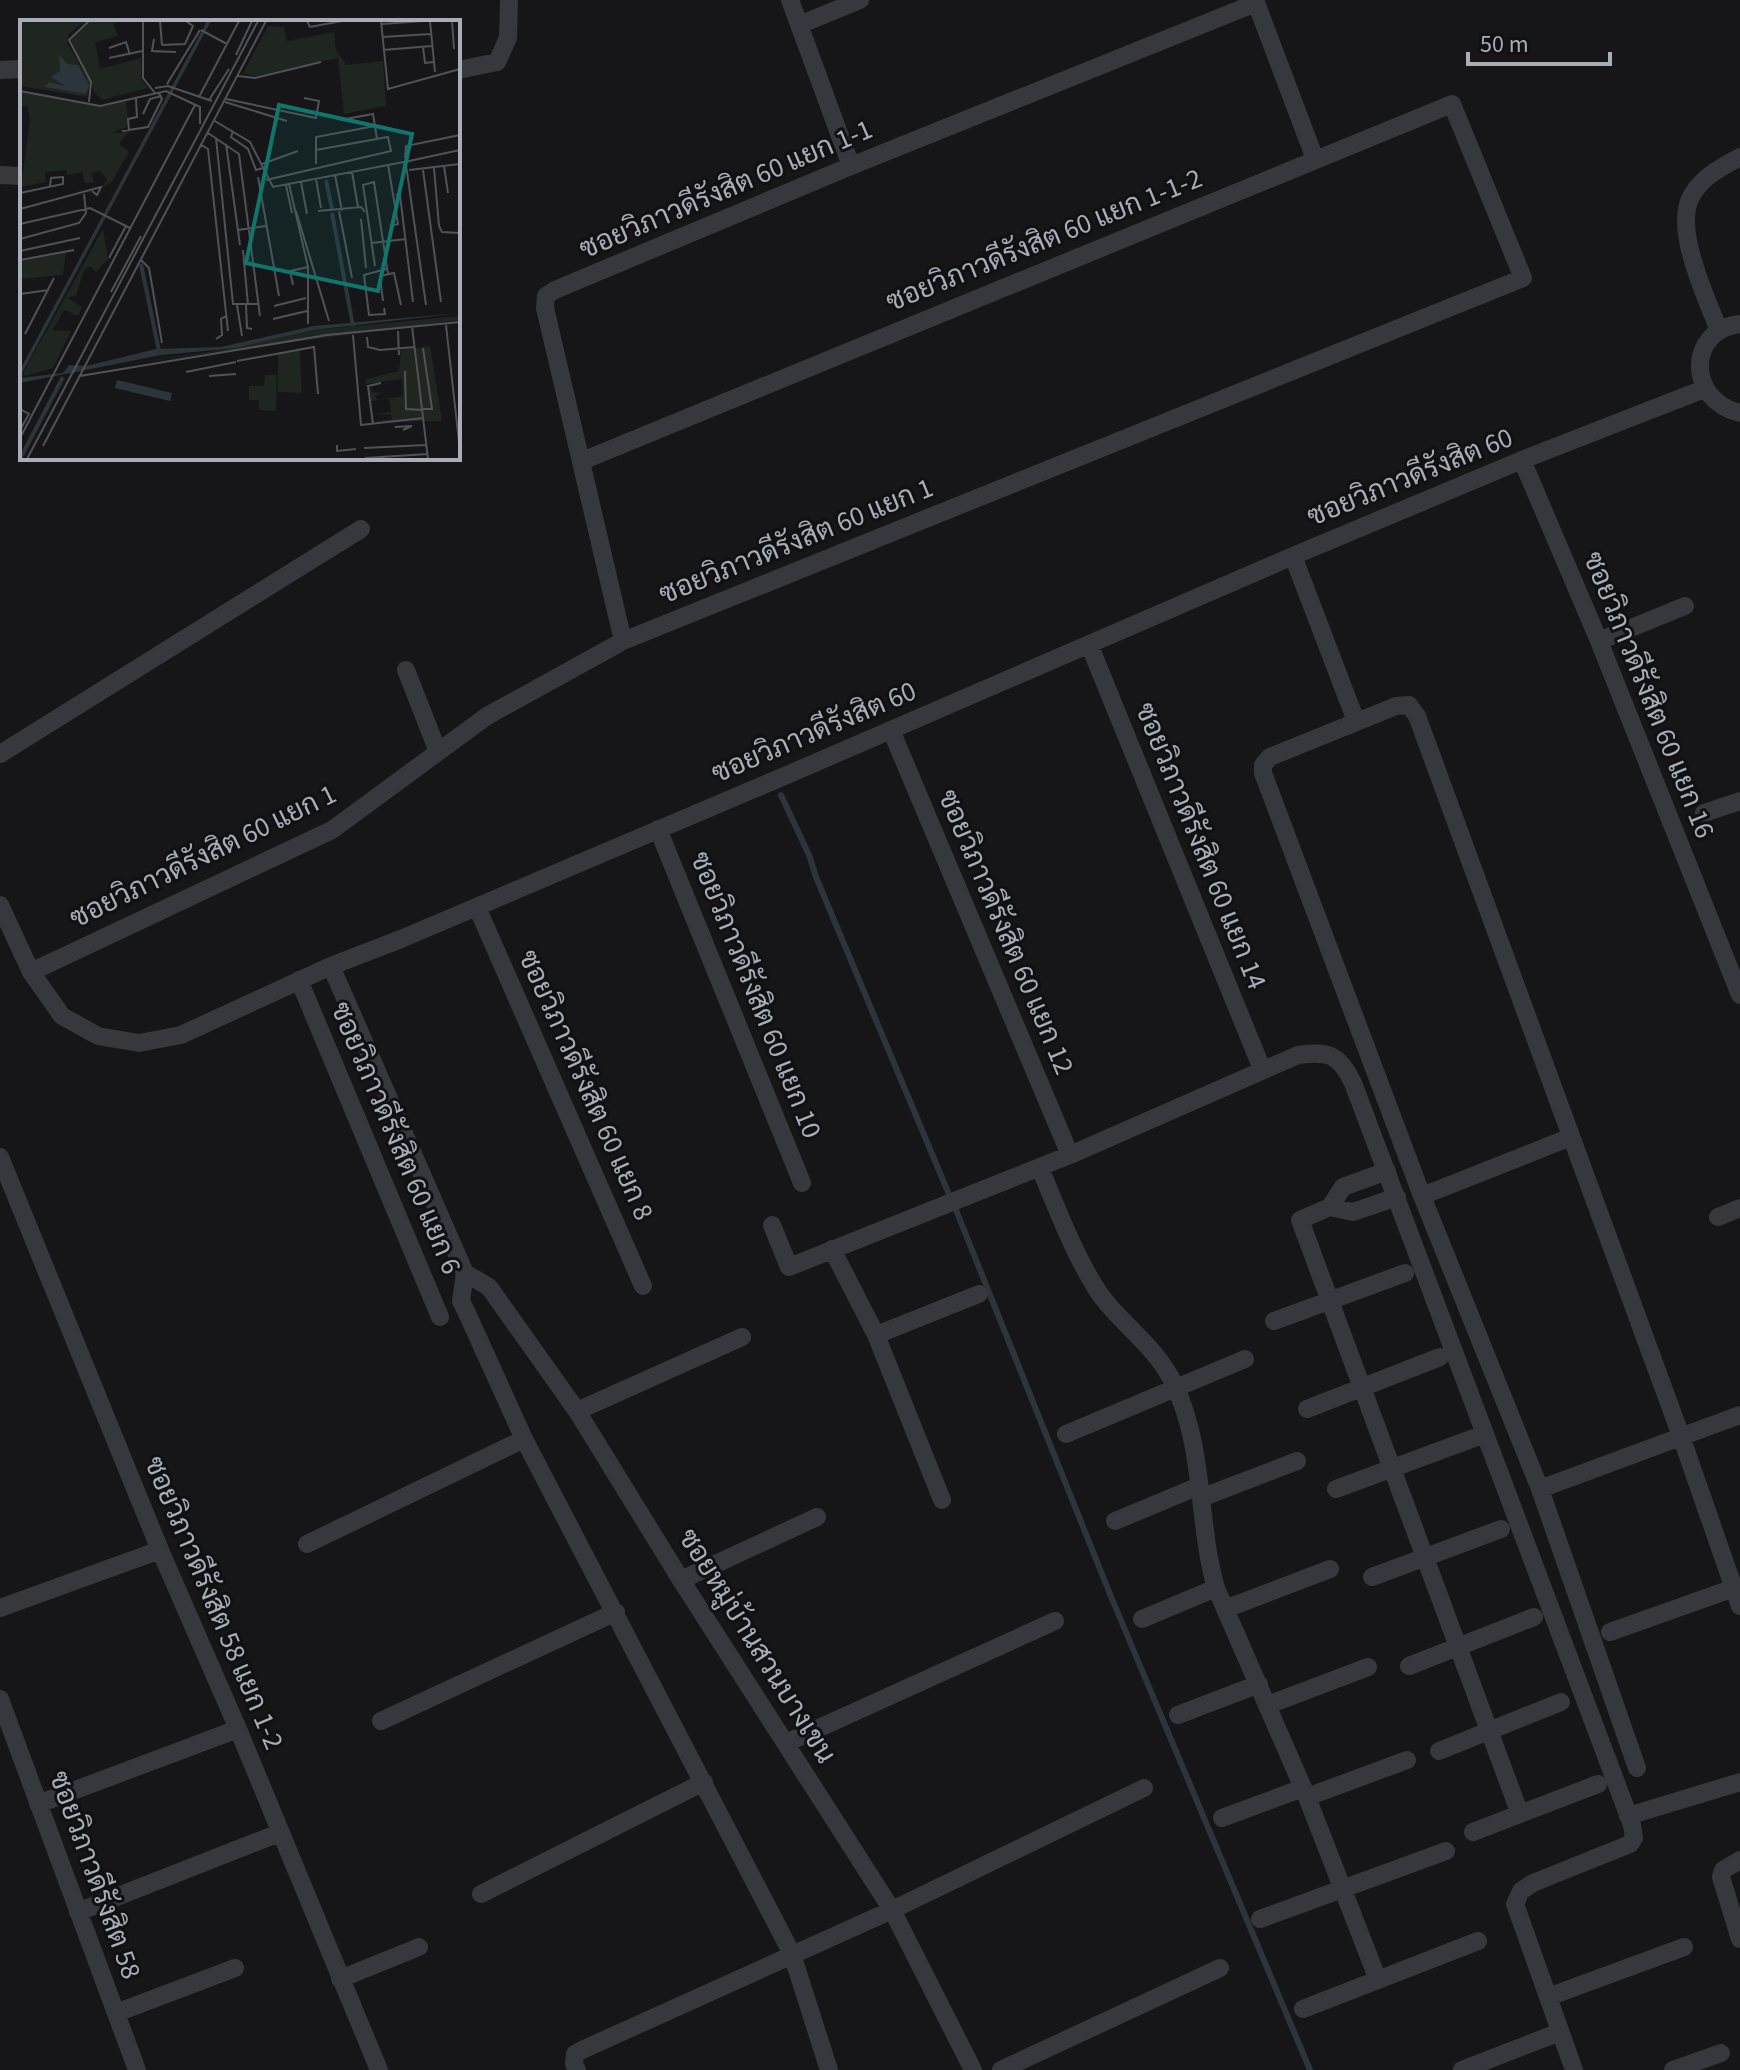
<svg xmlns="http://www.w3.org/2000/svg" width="1740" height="2070" viewBox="0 0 1740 2070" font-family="'Source Sans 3',Sarabun,sans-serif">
<rect width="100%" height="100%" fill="#161618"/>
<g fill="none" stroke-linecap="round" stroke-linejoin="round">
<path stroke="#2c353c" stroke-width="6" d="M 781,795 L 809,855 L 816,877 L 948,1192
M 956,1210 L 1112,1599 L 1310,2070"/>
<path stroke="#37383d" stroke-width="18" d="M 790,0 L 851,166
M 1255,0 L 1315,159
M 799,25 L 860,0
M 0,70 L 22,69
M 458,70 L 497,62 L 508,38 L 509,0
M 0,175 L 22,176
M 1740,324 C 1687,330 1686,400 1740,413
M 1719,331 C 1707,298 1672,228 1692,195 C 1703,176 1722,167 1740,157
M 1522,460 L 1599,641 L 1740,995
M 1293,556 L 1356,721
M 623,641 L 545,308 L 546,296 L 555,290 L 851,166 L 1256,3
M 1599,641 L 1685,606
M 1089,644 L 1262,1069
M 406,670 L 438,752
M 891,730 L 1070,1155
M 0,754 L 361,529
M 1704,813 L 1740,801
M 658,829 L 802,1183
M 0,905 L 31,972 L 62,1016 L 98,1036 L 139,1043 L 181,1035 L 331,966 L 401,939 L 787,775 L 1293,556 L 1522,460 L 1704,389
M 477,907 L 643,1286
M 331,966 L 465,1273 L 461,1301 L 466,1311 L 524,1439 L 792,1954 L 829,2070
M 31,972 L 332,830 L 487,716 L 623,641 L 1523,278 L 1452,104 L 582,461
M 299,980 L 440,1317
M 0,1157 L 160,1550 L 238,1729 L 379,2070
M 1040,1168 C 1056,1206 1072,1249 1094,1285 C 1116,1322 1154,1342 1174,1384 C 1205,1448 1197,1522 1216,1588 L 1307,1797 L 1378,1980
M 1387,1171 L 1343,1187 L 1330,1207 L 1353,1212 L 1397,1197
M 1422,1196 L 1571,1137
M 1330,1207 L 1300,1220 L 1520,1814
M 1718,1217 L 1740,1208
M 772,1225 L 789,1267 L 1070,1155 L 1298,1055 C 1329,1051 1339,1054 1353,1083 L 1632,1825 L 1634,1838 L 1630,1844 L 1533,1883 L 1521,1891 L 1515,1904 L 1574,2070
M 832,1249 L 876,1335 L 942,1500
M 465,1273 L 489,1287 L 577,1411 L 681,1580 L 892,1910 L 973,2070
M 1274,1321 L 1405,1273
M 876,1335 L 979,1294
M 1307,1409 L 1440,1357
M 577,1411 L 742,1337
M 1066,1434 L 1245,1359
M 1336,1489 L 1474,1438
M 1540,1489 L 1740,1415
M 1201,1498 L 1297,1461
M 1115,1521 L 1199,1486
M 307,1544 L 524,1439
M 1372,1577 L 1501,1529
M 681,1580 L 817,1517
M 0,1608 L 160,1550
M 1225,1609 L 1330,1569
M 1142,1619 L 1216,1588
M 1610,1632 L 1734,1588
M 1409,1666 L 1534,1617
M 0,1699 L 137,2070
M 1268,1705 L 1368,1667
M 1178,1715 L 1259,1684
M 381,1721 L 616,1612
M 786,1743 L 1055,1621
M 1439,1751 L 1561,1702
M 1637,1768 L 1540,1489 L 1422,1196 L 1263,773 L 1263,765 L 1270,757 L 1396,706 L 1409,705 L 1417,716 L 1681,1436 L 1740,1606
M 1307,1797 L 1407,1760
M 38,1804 L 238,1729
M 1628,1816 L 1740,1782
M 1222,1818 L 1303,1788
M 1473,1832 L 1598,1784
M 1740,1860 L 1723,1870 L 1721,1877 L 1740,1939
M 481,1894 L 704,1782
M 78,1912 L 279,1833
M 1260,1919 L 1446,1851
M 340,1979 L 419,1947
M 1548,1997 L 1684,1947
M 1303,2009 L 1478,1941
M 116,2013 L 235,1968
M 577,2070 L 574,2064 L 575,2054 L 582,2050 L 892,1910 L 1144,1788
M 1001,2070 L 1220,1968
M 1462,2070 L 1560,2032
M 1673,2070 L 1721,2053"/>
</g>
<g text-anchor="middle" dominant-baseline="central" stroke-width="6" stroke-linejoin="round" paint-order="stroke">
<g font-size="28" fill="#a8adb8" stroke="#111113">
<text transform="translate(726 189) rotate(-23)">ซอยวิภาวดีรังสิต 60 แยก 1-1</text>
<text transform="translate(1044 240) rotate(-22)">ซอยวิภาวดีรังสิต 60 แยก 1-1-2</text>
<text transform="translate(1410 477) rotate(-22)">ซอยวิภาวดีรังสิต 60</text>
<text transform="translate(796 541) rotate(-22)">ซอยวิภาวดีรังสิต 60 แยก 1</text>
<text transform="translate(1649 695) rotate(68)">ซอยวิภาวดีรังสิต 60 แยก 16</text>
<text transform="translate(814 732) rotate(-23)">ซอยวิภาวดีรังสิต 60</text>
<text transform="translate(1201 846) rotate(68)">ซอยวิภาวดีรังสิต 60 แยก 14</text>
<text transform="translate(203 856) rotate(-26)">ซอยวิภาวดีรังสิต 60 แยก 1</text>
<text transform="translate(1006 932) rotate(67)">ซอยวิภาวดีรังสิต 60 แยก 12</text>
<text transform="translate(756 995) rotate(68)">ซอยวิภาวดีรังสิต 60 แยก 10</text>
<text transform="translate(586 1085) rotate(66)">ซอยวิภาวดีรังสิต 60 แยก 8</text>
<text transform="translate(396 1138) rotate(67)">ซอยวิภาวดีรังสิต 60 แยก 6</text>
<text transform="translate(214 1603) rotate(67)">ซอยวิภาวดีรังสิต 58 แยก 1-2</text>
<text transform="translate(757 1646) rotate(58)">ซอยหมู่บ้านสวนบางเขน</text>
<text transform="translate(95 1875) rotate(70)">ซอยวิภาวดีรังสิต 58</text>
</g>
</g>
<g transform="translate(20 20)">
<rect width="440" height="440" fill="#161618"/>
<path d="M 0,1 L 65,1 L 49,14 L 47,23 L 70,62 L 67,77 L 0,66 ZM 71,1 L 92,1 L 98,16 L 75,22 L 80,49 L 121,38 L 121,58 L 128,68 L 82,80 L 75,73 L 51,20 ZM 248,6 L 264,7 L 267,21 L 314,12 L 316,30 L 326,45 L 363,41 L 366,86 L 324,94 L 318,38 L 236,56 L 223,54 ZM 0,72 L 82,86 L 106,81 L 109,106 L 92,113 L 109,112 L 99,124 L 109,132 L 91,163 L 83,167 L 87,159 L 80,151 L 71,153 L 74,162 L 65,163 L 62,152 L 47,155 L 46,150 L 25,152 L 26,162 L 1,167 L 10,100 L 7,86 L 0,86 ZM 83,209 L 88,239 L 76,252 L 70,246 L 64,250 L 56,275 L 48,278 L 62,287 L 58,296 L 44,290 L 33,310 L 51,311 L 33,348 L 1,357 ZM 46,232 L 43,255 L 0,259 L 0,241 ZM 440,296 L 440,300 L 91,346 L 216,328 L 293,310 ZM 410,326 L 422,401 L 354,402 L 372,399 L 371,395 L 357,394 L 371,392 L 369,379 L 351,381 L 349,366 L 354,373 L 363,372 L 355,376 L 358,380 L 383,376 L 382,359 L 346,364 L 346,359 L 379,351 L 381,330 ZM 280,330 L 282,373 L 258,372 L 258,334 ZM 245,355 L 257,355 L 256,391 L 239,390 L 239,380 L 229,380 L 229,366 L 244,366 Z" fill="#1e261f"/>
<path d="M 187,1 L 191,1 L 0,357 L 0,350 ZM 39,34 L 47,44 L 58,45 L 69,65 L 66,74 L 25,67 L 29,62 L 45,66 L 31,57 L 40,51 ZM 440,293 L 293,310 L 216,328 L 141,335 L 0,363 L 0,358 L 43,353 L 49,345 L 66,346 L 136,329 L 201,327 L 294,306 ZM 97,360 L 152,373 L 150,381 L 95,368 Z" fill="#2c353c"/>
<path fill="none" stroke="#2c353c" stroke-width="4" d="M 306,160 L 312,189M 312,193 L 333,306M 121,244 L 139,331M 0,439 L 43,357"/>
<path fill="none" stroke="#505258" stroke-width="2" d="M 69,1 L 49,20 L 71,62 L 69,82M 123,1 L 123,58 L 135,73M 140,1 L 142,25M 287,1 L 290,7 L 322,1M 361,1 L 368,69 L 440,49M 410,1 L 415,52M 432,1 L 434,29M 362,4 L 403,1M 181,10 L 207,24M 362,17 L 411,14M 134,19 L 132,31 L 156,32M 142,25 L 165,24 L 173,6 L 166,1M 403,27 L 405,43 L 414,42M 89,28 L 106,22 L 110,35M 363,30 L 412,26M 216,35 L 232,1M 89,38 L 122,31M 218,56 L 235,58 L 301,42M 147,64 L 180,10M 135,68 L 148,66 L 192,81M 0,71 L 80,86 L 146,71 L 180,87 L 180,104M 179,77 L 219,1M 206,79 L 296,98 L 299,81 L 284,78M 189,80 L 209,49M 205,82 L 267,101M 123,94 L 130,79 L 141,76M 193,100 L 230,122 L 253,167 L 389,141 L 383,143M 320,100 L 353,94 L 357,119M 0,101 L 0,134M 109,110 L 108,99 L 117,97 L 116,79M 102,111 L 128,107 L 142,79 L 139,73M 213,111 L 211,117 L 228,129 L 236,150 L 243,148M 188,113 L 219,134 L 240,296M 196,118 L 213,284 L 238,284M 180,124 L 188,129 L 208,311M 206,124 L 220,225M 385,138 L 386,126 L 440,115M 389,141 L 440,130M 242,144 L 278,131M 296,144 L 296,117 L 355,106M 368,145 L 378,204 L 370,206M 386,145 L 406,285M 424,146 L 428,173M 414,148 L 419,206M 389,150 L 440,144M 403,150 L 421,282M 332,152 L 338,187M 315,155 L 322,191M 238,157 L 259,276M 296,159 L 301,188M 246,160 L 371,131 L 368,117 L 296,130M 281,162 L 287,194M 269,164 L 288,247 L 288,304M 266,165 L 272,193M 0,173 L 43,164 L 43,157 L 31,158 L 30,166M 376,175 L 380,175 L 393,282M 0,189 L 81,167 L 77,175 L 72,171M 276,191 L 309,301M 298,191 L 341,187 L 345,192M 319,191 L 332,258M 341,199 L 346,248M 0,204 L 70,188 L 110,208M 419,206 L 422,212 L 440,213M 218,210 L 246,206M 0,219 L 59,203 L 66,193 L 64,174M 352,223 L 386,219M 223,230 L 228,285M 0,231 L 60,218M 89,238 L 106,206M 0,240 L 54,230M 121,240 L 129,248 L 142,323M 355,246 L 343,165 L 354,162 L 368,254M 273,265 L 270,251 L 288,247M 91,272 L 121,216M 0,274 L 29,270M 363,281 L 360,256 L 374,253 L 381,285M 217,285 L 222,316M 226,285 L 227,308 L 232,309M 254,286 L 286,278M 364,288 L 365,294 L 349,295 L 344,255 L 366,249M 253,299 L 287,291M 426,305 L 440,431M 392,306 L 408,439M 378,311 L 379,335M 5,314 L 34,258M 333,315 L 341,405 L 404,398M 347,317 L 348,327 L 360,330 L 395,327M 196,319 L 202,315 L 201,299 L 206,296M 217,341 L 294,327 L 298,374M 385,351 L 386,389 L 403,390M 166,352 L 216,342M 60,356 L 307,315 L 440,302M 189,356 L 216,354M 0,389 L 9,394 L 0,410M 403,389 L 412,389 L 403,328M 353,404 L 348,366 L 361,363M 375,407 L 392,406 L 383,410M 0,418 L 175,85M 317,425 L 317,431 L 336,429M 23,426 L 246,1M 344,428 L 406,425M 345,438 L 408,434M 7,439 L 238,1"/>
<path fill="#0f766e" fill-opacity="0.15" stroke="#0f766e" stroke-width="4" d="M 259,85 L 392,114 L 358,271 L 226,243 Z"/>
<rect width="440" height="440" fill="none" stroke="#a8adb8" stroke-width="4"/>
</g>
<path d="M1468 52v12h142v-12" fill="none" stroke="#a8adb8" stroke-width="4"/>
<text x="1480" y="52" font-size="24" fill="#a8adb8" stroke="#111113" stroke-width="6" paint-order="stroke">50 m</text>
</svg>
